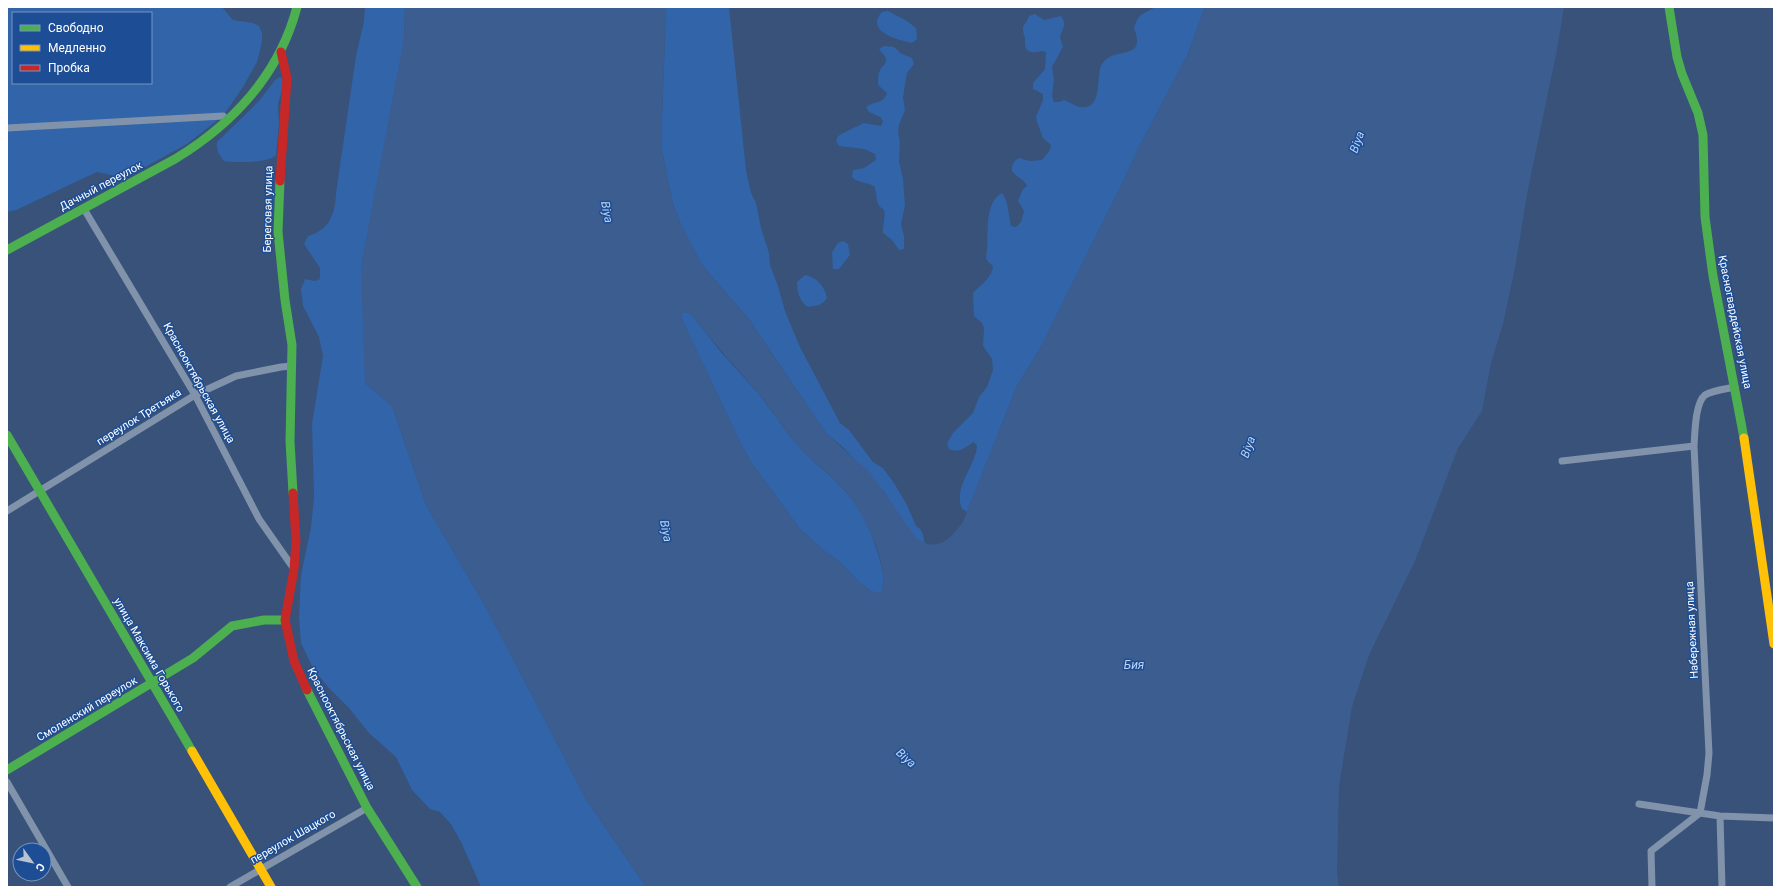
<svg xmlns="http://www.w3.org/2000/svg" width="1781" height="894" viewBox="0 0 1781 894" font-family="Roboto,sans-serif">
<rect width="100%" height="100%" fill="#385279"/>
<path fill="#3164a9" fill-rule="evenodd" d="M 7,7 L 222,7 L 233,20 L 253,23 L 259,26 L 262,33 L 262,42 L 257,62 L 243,87 L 223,116 L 187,144 L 125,178 L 97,172 L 16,210 L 7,212 ZM 13,13 L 151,13 L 151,83 L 13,83 Z
M 365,7 L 405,7 L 404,38 L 365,383 L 392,406 L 427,507 L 487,609 L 586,799 L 646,887 L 481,887 L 461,842 L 451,824 L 440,812 L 430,809 L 412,790 L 396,757 L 369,733 L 349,708 L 329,688 L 314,670 L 301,643 L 299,618 L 301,575 L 311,528 L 314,497 L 312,424 L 323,356 L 319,337 L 303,306 L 301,289 L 305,279 L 315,281 L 320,279 L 320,268 L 304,244 L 308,236 C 330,230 335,213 336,193 L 356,56 L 364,21 Z
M 666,7 L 729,7 L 746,170 L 751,193 L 756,203 L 761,228 L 769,253 L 770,265 L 778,286 L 785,311 L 800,347 L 840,423 L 849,430 L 873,462 L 883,468 L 894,483 L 907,505 L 916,526 L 920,529 L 923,534 L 925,545 L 916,539 L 909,530 L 884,492 L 844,448 L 826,433 L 748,318 L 702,265 L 681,225 L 673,204 L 661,146 Z
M 1155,7 L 1205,7 L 1187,56 L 1139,147 L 1124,180 L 1042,345 L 1017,386 L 967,512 L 962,509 C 953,487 975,467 977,446 L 974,442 C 965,447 960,454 949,449 L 947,443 L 953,433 L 973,413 L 979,397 L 987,387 L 993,370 L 992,359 L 983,346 L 984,328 L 982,323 L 974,316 L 973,293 C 981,284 992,278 993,266 L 988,262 L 986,258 C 990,239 982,204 1002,193 C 1009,202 1008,214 1011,226 L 1016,227 L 1021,222 L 1024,211 L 1018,201 L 1023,189 L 1027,186 C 1024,179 1017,178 1012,171 C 1012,165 1013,161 1019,158 L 1030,161 L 1042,160 L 1050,150 L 1051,145 L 1043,138 L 1037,122 L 1036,117 L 1043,100 L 1043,94 L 1033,89 L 1033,83 L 1045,69 L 1046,52 C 1040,50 1037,53 1031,52 C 1024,50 1025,44 1025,39 C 1025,35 1022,32 1023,27 C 1025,23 1028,20 1029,16 L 1035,14 L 1044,20 L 1061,16 C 1067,24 1063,28 1060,37 L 1063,47 L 1052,67 L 1054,79 L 1052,96 L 1054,102 L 1059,102 L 1064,100 C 1070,102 1076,107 1081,107 C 1104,110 1095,74 1102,64 C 1114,45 1147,63 1134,28 C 1140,10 1143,16 1155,7 Z
M 888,11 L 907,21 L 916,28 L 917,39 L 912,43 C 899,40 864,32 882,12 Z
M 884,46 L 894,47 L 902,54 L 912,58 L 914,64 L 907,73 L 903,97 L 905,110 L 899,125 L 898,131 L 900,143 L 899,161 L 903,179 L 905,205 L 901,224 L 904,236 L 904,249 L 899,250 L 892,240 L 883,233 C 882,225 886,218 884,210 C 874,204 878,195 874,186 C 866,182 858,183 852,177 L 853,170 L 864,168 L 876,160 L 875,154 L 864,149 L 839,146 L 836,141 L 838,136 L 843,133 L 864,123 L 881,126 L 883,121 L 880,117 L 869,112 L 866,107 C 874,101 884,104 887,93 L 878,85 C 878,75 878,70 885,64 L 886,58 L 879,49 Z
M 280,77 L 283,79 L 283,86 L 278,104 L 279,124 L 276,155 C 270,163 235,163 224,161 C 219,155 216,150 217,142 L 259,101 L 275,80 Z
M 843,241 L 848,244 L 850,255 L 839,269 L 833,269 L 832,252 L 838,243 Z
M 805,275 C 817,277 825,287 827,298 L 824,302 L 819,305 L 808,307 C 800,302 797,292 797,282 Z
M 683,312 L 689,313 L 693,316 L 720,351 L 758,393 L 793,440 L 814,462 L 836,481 L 856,504 L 869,527 L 880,560 L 884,579 L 882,592 L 877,593 L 871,591 L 860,583 L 840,562 L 823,550 L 799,528 L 749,459 L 741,444 L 683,322 L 681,316 Z"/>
<path fill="#3c5d8f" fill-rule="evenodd" d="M 405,7 L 666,7 L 661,146 L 673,204 L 681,225 L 702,265 L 748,318 L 826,433 L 871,474 L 916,538 C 938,553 949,540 963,522 L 1017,386 L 1042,345 L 1124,180 L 1139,147 L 1187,56 L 1205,7 L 1564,7 L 1557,50 L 1528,189 L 1515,268 L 1503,324 L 1491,363 L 1482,411 L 1458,448 L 1415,561 L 1369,655 L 1352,707 L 1339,786 L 1337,873 L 1339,887 L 646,887 L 586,799 L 487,609 L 427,507 L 392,406 L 365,383 L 361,266 L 404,38 ZM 683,312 L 689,313 L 693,316 C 713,343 736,367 758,393 C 772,410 784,429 798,446 C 809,459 824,469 836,481 C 859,503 890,560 882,592 L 877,593 L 871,591 L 860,583 L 840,562 L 823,550 L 799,528 L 749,459 L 741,444 L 683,322 L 681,316 Z"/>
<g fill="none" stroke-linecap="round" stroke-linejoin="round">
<path stroke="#8193ab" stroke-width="7" d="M 7,128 L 223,116
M 84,209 L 195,395 L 259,519 L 294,569
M 1562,461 L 1694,446
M 7,511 L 195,395 L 236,376 L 281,367 L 292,366
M 7,782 L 68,887
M 1639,804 L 1720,816 L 1774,818
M 1720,816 L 1722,887
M 230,887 L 367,808
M 1652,887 L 1651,851 L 1700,813 L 1707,775 L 1709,753 L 1694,446 C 1695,433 1695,403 1705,395 C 1713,390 1726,389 1735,387"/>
<path stroke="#4caf50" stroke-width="9" d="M 1669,7 L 1677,57 L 1682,74 L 1698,113 L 1703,135 L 1705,217 L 1713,276 L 1744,438
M 280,181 L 278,232 L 285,300 L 292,345 L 290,441 L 293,493
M 7,250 L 175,159 C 234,123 279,75 297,7
M 7,435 L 192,751
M 307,690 L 367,808 L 417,887
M 7,770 L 193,658 L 232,626 L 264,620 L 285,620"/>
<path stroke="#ffc107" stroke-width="9" d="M 1744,438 L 1774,644
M 192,751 L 271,887"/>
<path stroke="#c62828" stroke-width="9" d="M 280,181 L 287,78 L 281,52
M 293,493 L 296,541 L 294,569 L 285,620 L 294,661 L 307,690"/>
</g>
<g text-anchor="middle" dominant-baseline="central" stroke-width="3" stroke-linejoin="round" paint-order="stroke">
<g font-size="11" fill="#fff" stroke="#1d4d94">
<text transform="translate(101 186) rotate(-28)">Дачный переулок</text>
<text transform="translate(268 209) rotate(-89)">Береговая улица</text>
<text transform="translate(1735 322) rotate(79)">Красногвардейская улица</text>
<text transform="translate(199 383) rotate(61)">Краснооктябрьская улица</text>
<text transform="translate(139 417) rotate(-32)">переулок Третьяка</text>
<text transform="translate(1692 630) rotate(-93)">Набережная улица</text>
<text transform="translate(149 655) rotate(60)">улица Максима Горького</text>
<text transform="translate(87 709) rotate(-31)">Смоленский переулок</text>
<text transform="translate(341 729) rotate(63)">Краснооктябрьская улица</text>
<text transform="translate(293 837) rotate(-30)">переулок Шацкого</text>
</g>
<g font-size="12" font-style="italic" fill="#bbd4f5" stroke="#1d4d94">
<text transform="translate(1357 142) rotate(-70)">Biya</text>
<text transform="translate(607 212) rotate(79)">Biya</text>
<text transform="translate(1248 447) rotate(-70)">Biya</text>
<text transform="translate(666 531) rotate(79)">Biya</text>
<text x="1134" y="665">Бия</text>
<text transform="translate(906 758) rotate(41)">Biya</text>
</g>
</g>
<rect width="1781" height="894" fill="none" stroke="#ffffff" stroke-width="16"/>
<rect x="12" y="12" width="140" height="72" fill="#1d4d94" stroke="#7794bf"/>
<rect x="20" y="25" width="20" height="6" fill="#4caf50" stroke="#7794bf"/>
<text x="48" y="32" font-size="12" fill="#ffffff">Свободно</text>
<rect x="20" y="45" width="20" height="6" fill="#ffc107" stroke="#7794bf"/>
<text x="48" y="52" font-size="12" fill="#ffffff">Медленно</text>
<rect x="20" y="65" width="20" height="6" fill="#c62828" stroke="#7794bf"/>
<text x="48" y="72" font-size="12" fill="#ffffff">Пробка</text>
<g transform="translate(32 862) rotate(123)"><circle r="19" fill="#1d4d94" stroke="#7794bf"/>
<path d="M0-3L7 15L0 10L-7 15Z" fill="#b9c2d0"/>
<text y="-6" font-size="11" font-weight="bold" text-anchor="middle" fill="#ffffff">С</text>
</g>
</svg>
